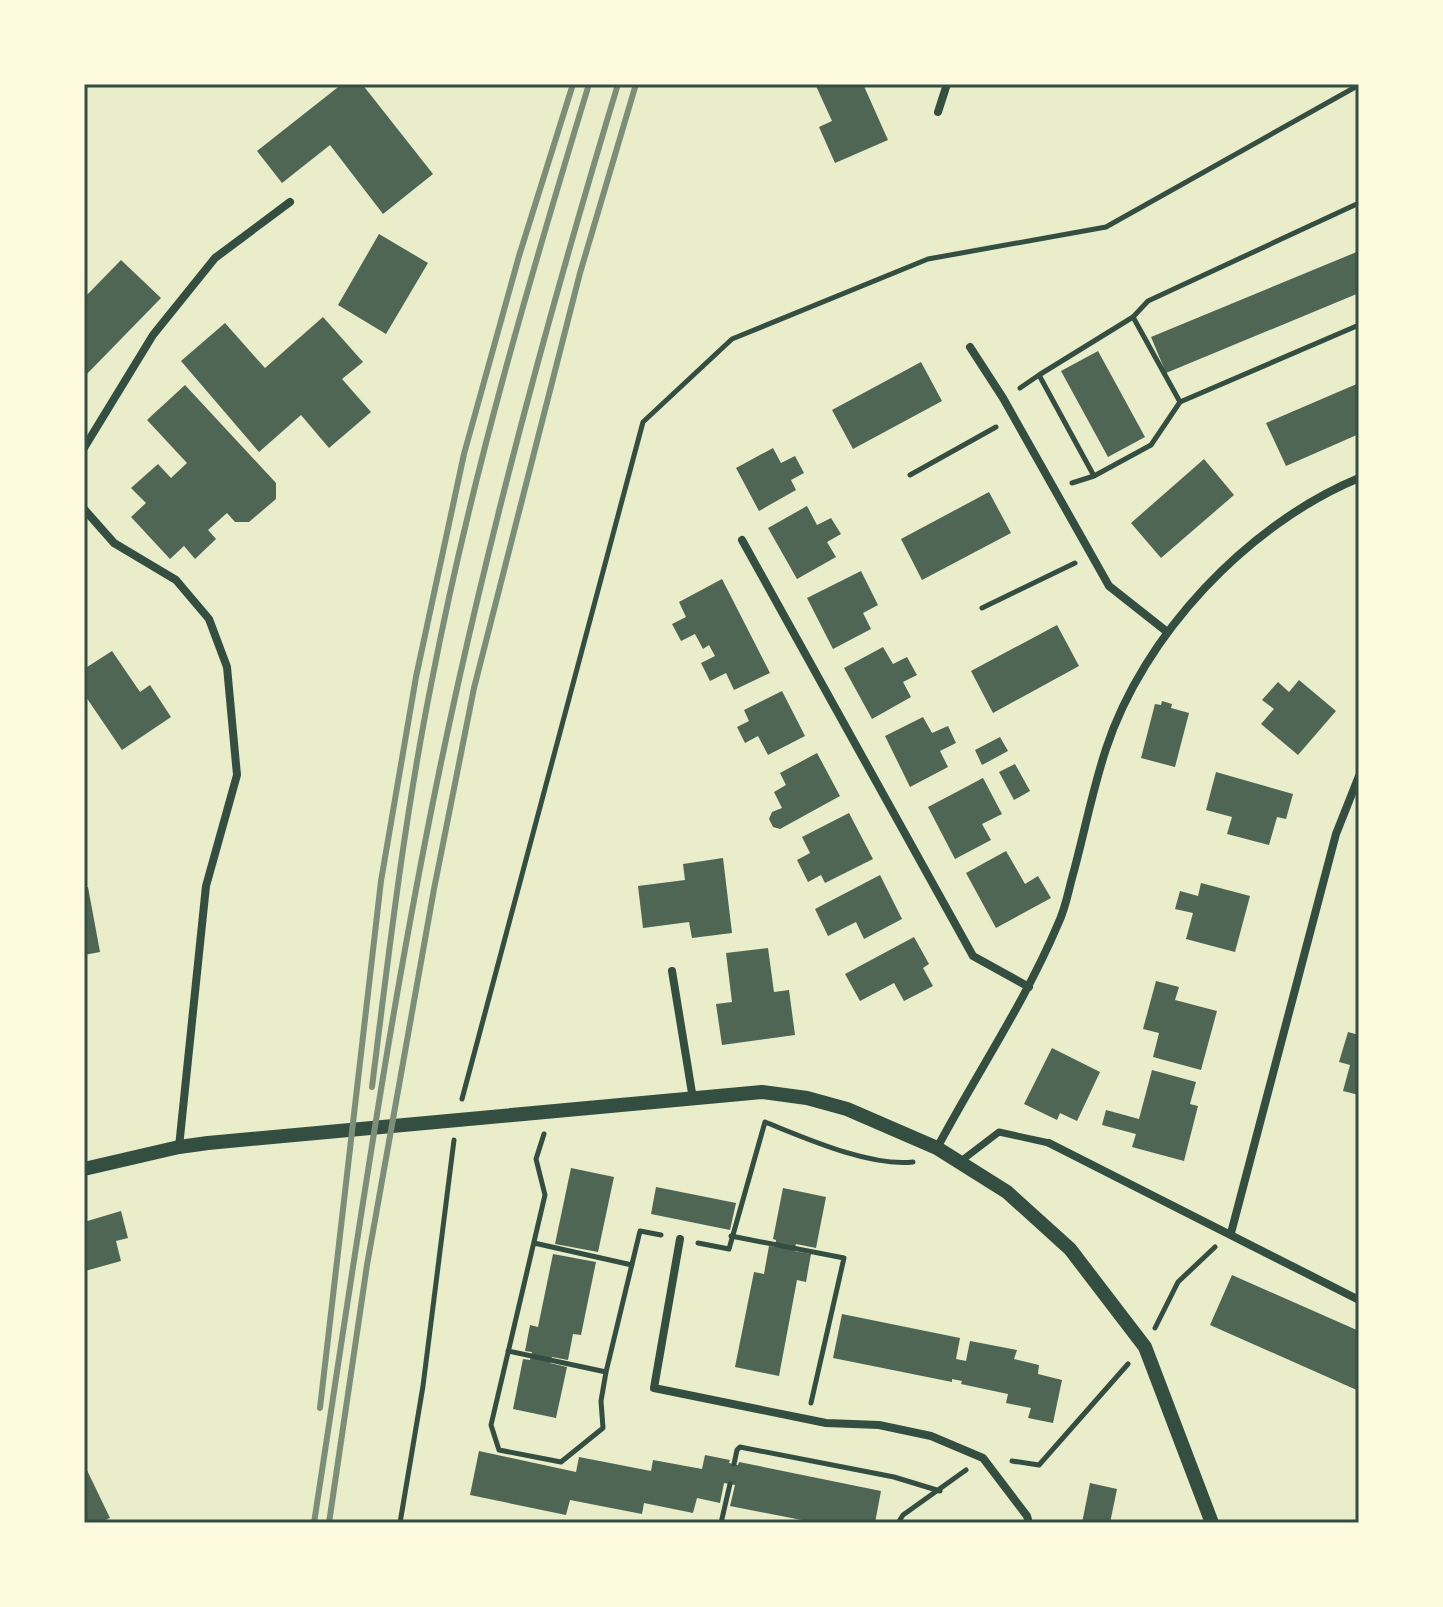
<svg xmlns="http://www.w3.org/2000/svg" width="1443" height="1607" viewBox="0 0 1443 1607" font-family="Rubik,sans-serif">
<rect width="100%" height="100%" fill="#e9edc9"/>
<path fill="#4f6655" d="M 342,84 L 362,84 L 433,174 L 383,214 L 330,145 L 282,183 L 257,151 Z
M 821,84 L 863,84 L 888,140 L 835,163 L 819,127 L 832,121 L 816,86 Z
M 379,234 L 428,263 L 386,334 L 338,305 Z
M 1359,251 L 1359,293 L 1166,373 L 1151,337 Z
M 121,260 L 161,298 L 84,377 L 84,298 Z
M 323,317 L 363,362 L 342,379 L 371,412 L 329,448 L 301,415 L 259,452 L 181,361 L 225,323 L 265,368 Z
M 1098,351 L 1145,437 L 1108,457 L 1061,371 Z
M 921,362 L 942,401 L 853,449 L 832,410 Z
M 1359,383 L 1359,434 L 1286,466 L 1266,423 Z
M 185,385 L 276,483 L 276,499 L 249,522 L 235,522 L 227,513 L 208,530 L 216,539 L 195,559 L 184,546 L 170,559 L 131,517 L 146,503 L 131,488 L 158,464 L 171,478 L 187,463 L 147,420 Z
M 773,448 L 781,463 L 795,456 L 804,473 L 791,480 L 796,490 L 759,511 L 736,468 Z
M 1204,459 L 1234,495 L 1161,558 L 1131,523 Z
M 989,492 L 1011,533 L 922,580 L 901,539 Z
M 807,506 L 817,525 L 831,518 L 841,534 L 827,542 L 836,557 L 797,579 L 768,528 Z
M 861,571 L 878,605 L 863,613 L 871,629 L 833,649 L 807,598 Z
M 722,579 L 770,673 L 734,690 L 726,673 L 710,681 L 701,663 L 715,656 L 709,645 L 703,649 L 695,634 L 681,641 L 672,624 L 686,617 L 679,602 Z
M 1057,625 L 1079,666 L 993,713 L 971,671 Z
M 883,647 L 893,664 L 907,657 L 917,675 L 903,682 L 911,697 L 872,719 L 844,668 Z
M 112,651 L 140,692 L 150,685 L 171,717 L 122,750 L 84,694 L 84,669 Z
M 1299,680 L 1336,711 L 1298,755 L 1261,724 L 1274,709 L 1262,700 L 1278,682 L 1289,692 Z
M 782,691 L 805,736 L 768,755 L 758,736 L 745,743 L 737,727 L 749,721 L 744,710 Z
M 1162,701 L 1172,704 L 1171,708 L 1189,713 L 1175,767 L 1141,758 L 1155,704 L 1161,705 Z
M 923,717 L 932,733 L 948,726 L 956,743 L 940,751 L 948,767 L 910,787 L 885,736 Z
M 1000,737 L 1008,751 L 982,765 L 975,750 Z
M 817,753 L 840,796 L 780,829 L 773,827 L 769,819 L 772,812 L 782,808 L 774,792 L 786,785 L 780,773 Z
M 1015,764 L 1030,791 L 1014,800 L 999,772 Z
M 1216,772 L 1293,794 L 1286,819 L 1277,817 L 1269,845 L 1227,834 L 1232,817 L 1206,810 Z
M 983,778 L 1002,814 L 982,824 L 991,840 L 955,859 L 928,807 Z
M 849,813 L 873,859 L 825,883 L 821,875 L 808,882 L 797,860 L 810,853 L 802,837 Z
M 1006,851 L 1025,884 L 1038,876 L 1051,898 L 996,928 L 966,873 Z
M 723,858 L 732,933 L 692,938 L 689,922 L 643,928 L 638,886 L 685,880 L 683,864 Z
M 880,875 L 902,919 L 864,939 L 856,922 L 828,936 L 815,909 Z
M 1201,883 L 1250,896 L 1235,952 L 1186,939 L 1193,913 L 1175,909 L 1180,891 L 1198,896 Z
M 88,887 L 100,952 L 84,955 L 84,888 Z
M 914,937 L 929,964 L 923,968 L 933,986 L 904,1001 L 894,983 L 860,1001 L 845,974 Z
M 768,948 L 774,992 L 789,990 L 795,1035 L 722,1045 L 716,1004 L 732,1002 L 726,953 Z
M 1156,981 L 1179,987 L 1175,1000 L 1217,1011 L 1201,1070 L 1153,1057 L 1159,1033 L 1143,1029 Z
M 1348,1032 L 1359,1035 L 1359,1095 L 1343,1091 L 1350,1065 L 1339,1062 Z
M 1052,1048 L 1100,1072 L 1077,1121 L 1060,1113 L 1057,1120 L 1024,1104 Z
M 1152,1070 L 1196,1082 L 1190,1104 L 1198,1106 L 1184,1161 L 1132,1147 L 1136,1134 L 1102,1125 L 1106,1110 L 1139,1119 Z
M 571,1168 L 614,1177 L 598,1252 L 555,1244 Z
M 656,1187 L 736,1203 L 730,1230 L 651,1214 Z
M 783,1188 L 826,1197 L 816,1248 L 796,1244 L 794,1251 L 811,1254 L 806,1282 L 797,1280 L 779,1376 L 735,1367 L 754,1272 L 764,1274 L 769,1246 L 775,1247 L 776,1240 L 773,1239 Z
M 121,1211 L 128,1238 L 116,1241 L 121,1261 L 85,1271 L 84,1222 Z
M 553,1254 L 596,1262 L 581,1335 L 573,1334 L 568,1360 L 552,1357 L 550,1363 L 567,1367 L 556,1418 L 513,1409 L 523,1359 L 530,1360 L 532,1352 L 525,1351 L 530,1325 L 538,1327 Z
M 1232,1275 L 1359,1331 L 1359,1391 L 1210,1325 Z
M 842,1314 L 960,1338 L 956,1359 L 966,1361 L 970,1341 L 1017,1350 L 1014,1359 L 1039,1365 L 1038,1374 L 1062,1380 L 1053,1423 L 1028,1418 L 1031,1408 L 1006,1403 L 1008,1394 L 961,1384 L 962,1381 L 952,1379 L 952,1382 L 833,1358 Z
M 479,1451 L 576,1472 L 579,1457 L 651,1471 L 653,1460 L 702,1469 L 705,1455 L 730,1460 L 729,1463 L 738,1465 L 739,1462 L 881,1491 L 875,1523 L 817,1523 L 730,1506 L 735,1485 L 724,1483 L 720,1503 L 697,1498 L 693,1513 L 644,1503 L 642,1514 L 570,1500 L 566,1515 L 470,1495 Z
M 84,1464 L 110,1518 L 98,1523 L 84,1523 Z
M 1090,1483 L 1117,1489 L 1110,1523 L 1082,1523 Z"/>
<g fill="none" stroke-linecap="round" stroke-linejoin="round">
<path stroke="#344e41" stroke-width="5" d="M 1133,317 L 1148,301 L 1359,203
M 1020,388 L 1039,375
M 1180,402 L 1133,317 L 1039,375 L 1094,476 L 1151,445 L 1180,402 L 1359,325
M 910,475 L 996,427
M 1072,483 L 1094,476
M 982,608 L 1075,563
M 462,1099 L 643,422 L 732,339 L 928,259 L 1106,227 L 1359,85
M 731,1236 L 844,1258 L 811,1403
M 534,1243 L 632,1265
M 698,1243 L 729,1249 L 765,1122 C 805,1138 870,1167 913,1162
M 1155,1328 L 1178,1282 L 1215,1247
M 508,1351 L 606,1372 L 601,1401 L 603,1428 L 561,1462 L 499,1450 L 491,1425 L 545,1195 L 536,1159 L 544,1134
M 606,1372 L 640,1231 L 661,1235
M 1012,1461 L 1039,1465 L 1128,1364
M 734,1464 L 737,1450 L 740,1447 L 894,1477 L 940,1491
M 400,1523 L 423,1386 L 454,1140
M 721,1523 L 730,1484
M 898,1523 L 903,1515 L 966,1470"/>
<path stroke="#344e41" stroke-width="7" d="M 961,1161 L 999,1132 L 1049,1143"/>
<path stroke="#344e41" stroke-width="8" d="M 938,112 L 947,84
M 970,347 L 1003,398 L 1109,586 L 1166,631
M 84,448 L 153,335 L 215,258 L 290,202
M 84,509 L 114,543 L 176,580 L 209,619 L 227,667 L 237,775 L 206,886 L 179,1147
M 742,540 L 973,956 L 1029,987
M 672,971 L 693,1099
M 1049,1143 L 1359,1300
M 937,1148 C 977,1073 1025,1002 1058,924 C 1065,910 1068,893 1072,878 C 1084,835 1092,791 1106,749 C 1143,635 1248,524 1359,478
M 1231,1233 L 1336,834 L 1359,776
M 680,1239 L 654,1388 L 826,1423 L 879,1425 L 931,1436 L 983,1458 L 1027,1516 L 1029,1523"/>
<path stroke="#344e41" stroke-width="14" d="M 84,1169 L 179,1147 L 208,1143 L 762,1092 L 807,1098 L 847,1109 L 937,1148 L 1007,1192 L 1070,1249 L 1145,1347 L 1212,1523"/>
<path stroke="#7c8e77" stroke-width="6" d="M 372,1087 C 389,951 405,814 432,680 C 471,478 529,281 589,84
M 320,1408 L 381,881 L 416,677 L 464,454 L 519,256 L 573,84
M 314,1523 C 357,1243 396,961 458,684 C 503,482 558,282 618,84
M 329,1523 L 367,1265 L 434,889 L 474,688 L 580,273 L 636,84"/>
</g>
<rect width="1443" height="1607" fill="none" stroke="#fefae0" stroke-width="172"/>
<rect x="86" y="86" width="1271" height="1435" fill="none" stroke="#344e41" stroke-width="3"/>
</svg>
